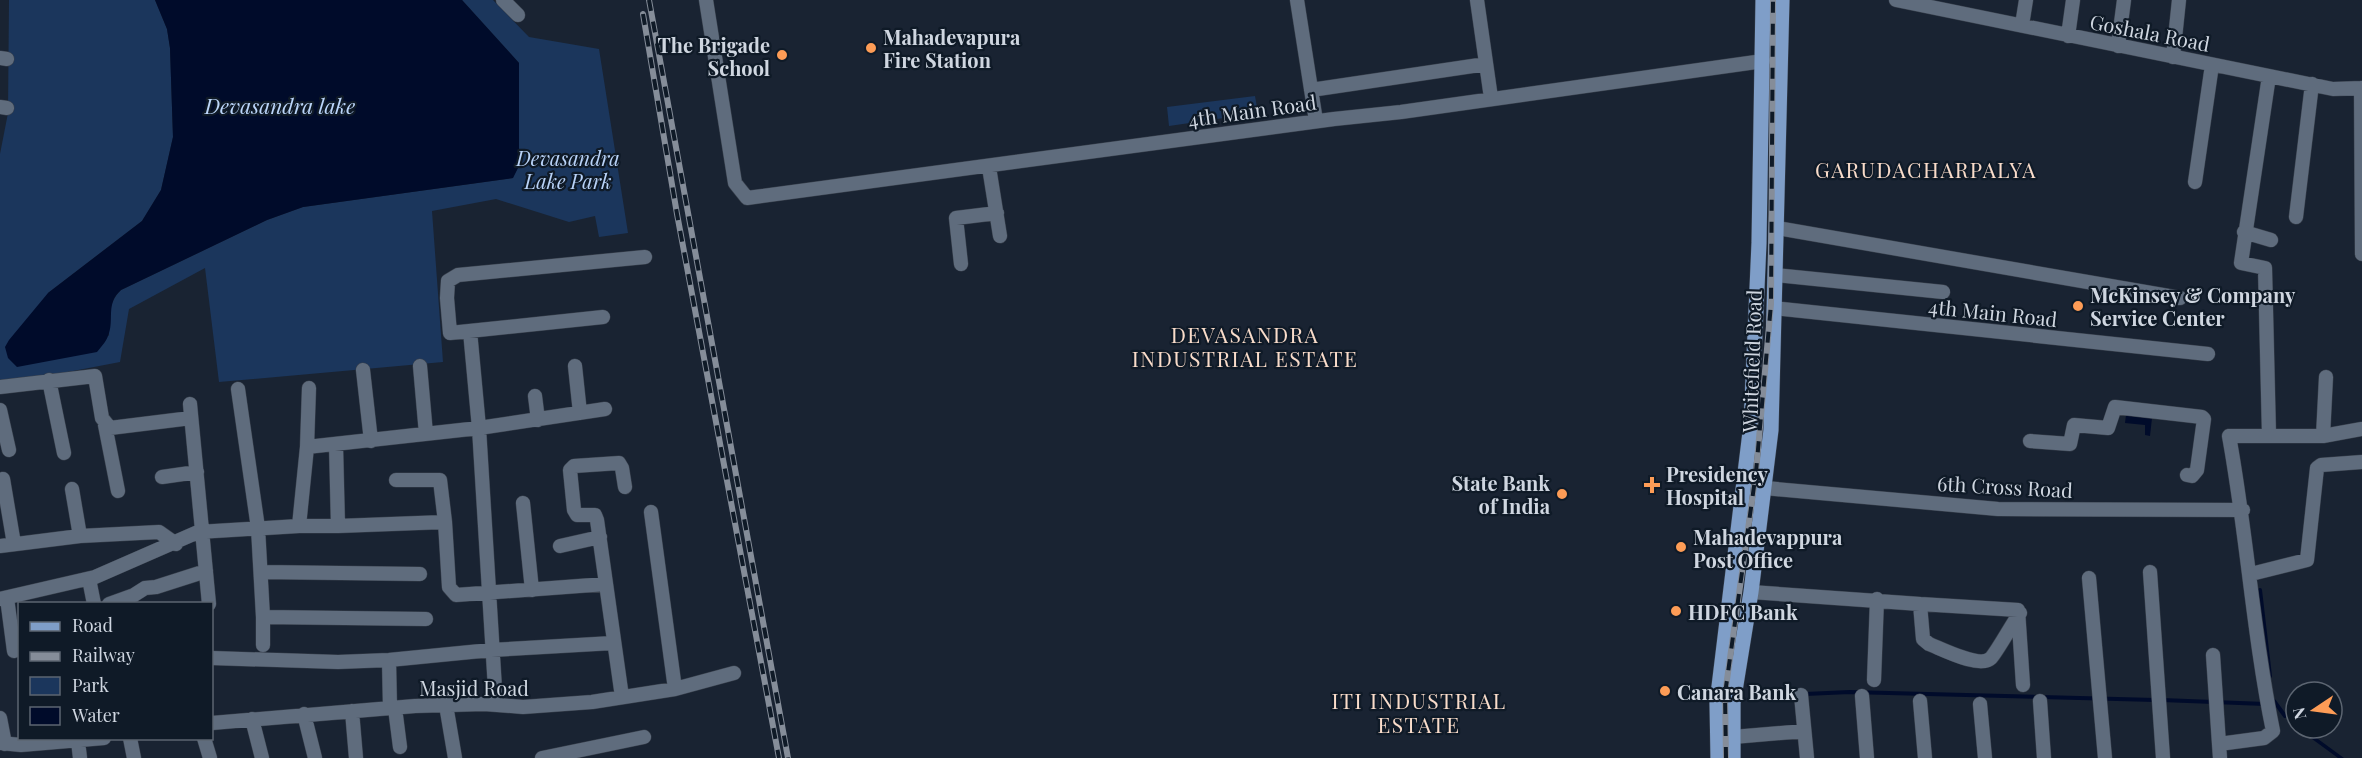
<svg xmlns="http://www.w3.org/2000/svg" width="2362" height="758" viewBox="0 0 2362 758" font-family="'Playfair Display',serif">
<rect width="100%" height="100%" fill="#192332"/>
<path fill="#1b365c" d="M 9,0 L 155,0 L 167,29 L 170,48 L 173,137 L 161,190 L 142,221 L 48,293 L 109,336 C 109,319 108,302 121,290 L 267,220 L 303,207 L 513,178 L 519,63 L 462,0 L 493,0 L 529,37 L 599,49 L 628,233 L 599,237 L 595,216 L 569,222 L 496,199 L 432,211 L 443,362 L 219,382 L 205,268 L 129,309 L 120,362 L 0,385 L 0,154 L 8,113 Z
M 1255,96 L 1258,113 L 1169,126 L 1167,107 Z"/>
<path fill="#000b2a" d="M 155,0 L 462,0 L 519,63 L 519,166 L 513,178 L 303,207 L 267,220 L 121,290 C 105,304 115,320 108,336 C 106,342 100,348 97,352 L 17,367 L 8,358 L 5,347 L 9,340 L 48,293 L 142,221 L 161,190 L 173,137 L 170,48 L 167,29 Z
M 2126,415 L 2152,418 L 2150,436 L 2145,435 L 2145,425 L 2125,423 Z
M 2297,728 L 2303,728 L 2344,758 L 2338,758 Z"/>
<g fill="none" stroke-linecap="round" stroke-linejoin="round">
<path stroke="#000b2a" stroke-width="4" d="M 2260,590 L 2270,676
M 1805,694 L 1850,692 L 2155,700
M 1757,697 L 1798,694
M 2162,700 L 2265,704
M 2274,701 L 2285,716"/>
<defs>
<path id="minor" d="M 503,0 L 518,15
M 706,0 L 735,183 L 747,198 L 1334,119 L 1401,112 L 1763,61
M 1297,0 L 1316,121
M 1477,0 L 1491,98
M 1896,0 L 2333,89 L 2362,88
M 2022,25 L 2026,0
M 2068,36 L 2073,0
M 2118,46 L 2124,0
M 2173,57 L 2179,0
M 0,58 L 7,59
M 2269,76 L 2241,263 L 2265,268 L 2269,435
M 2361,88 L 2362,254
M 1311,90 L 1486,64
M 0,107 L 7,108
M 989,167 L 1000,236
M 2195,182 L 2212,65
M 2296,217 L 2312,84
M 1777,228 L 2180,298
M 2244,232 L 2271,240
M 961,264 L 956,218 L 997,213
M 1776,275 L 1943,292
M 1774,308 L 2208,354
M 603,317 L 450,333 L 447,298 L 448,281 L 458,275 L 645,257
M 470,331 L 479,428 L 496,705
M 420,366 L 426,434
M 575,366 L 580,413
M 363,370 L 371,441
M 49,380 L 64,453
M 0,387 L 95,376 L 102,418 L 110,428 L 191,418
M 238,389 L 258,528 L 263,617 L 426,619
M 535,396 L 538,420
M 190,404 L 209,604
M 0,410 L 9,450
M 105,425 L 118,491
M 2323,436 L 2326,377
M 2030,441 L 2070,444 L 2074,425 L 2108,428 L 2115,407 L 2202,417 L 2204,419 L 2197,470 L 2192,476 L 2187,475
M 336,445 L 338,526 L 445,522 L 449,587 L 456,595 L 606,584
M 307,447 L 309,388
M 162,477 L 197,472
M 3,479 L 14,544
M 396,480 L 440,480 L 445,522
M 1765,488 L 1998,509 L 2243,510
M 72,489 L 80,536
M 523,503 L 532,590
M 651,512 L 675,689
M 299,526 L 338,526
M 0,546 L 80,536 L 159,532 L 176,544
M 560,546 L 600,537
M 261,572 L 420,574
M 2150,572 L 2163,758
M 2251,574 L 2307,560 L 2317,468 L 2321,465 L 2362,462
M 2089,578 L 2105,758
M 89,579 L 94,604
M 1751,592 L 1920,604 L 1923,639 L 1929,644 C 1942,649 1980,669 1991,658 C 1998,650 2012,624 2020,613
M 7,598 L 14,651
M 0,599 L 95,577 L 198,532 L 299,526 L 307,447 L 479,428 L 605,409
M 109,604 L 134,595 L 145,588 L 156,587 L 206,571
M 1920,604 L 2018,610 L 2023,685
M 263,645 L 263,617
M 2213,655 L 2219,744
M 212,658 L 338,662 L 389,660 L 491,650 L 613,643
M 389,660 L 390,708
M 1874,680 L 1877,599
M 1801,695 L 1807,758
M 1862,696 L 1867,758
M 622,697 L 597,520 L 595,515 L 577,515 L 574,510 L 570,470 L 574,466 L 619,463 L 622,468 L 625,487
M 1920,701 L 1925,758
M 2040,701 L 2044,758
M 1980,704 L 1985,758
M 446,705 L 455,758
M 395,708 L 400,747
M 352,711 L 356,758
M 304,714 L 315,758
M 0,718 L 5,744
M 252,719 L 262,758
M 212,723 L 415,706 L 484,704 L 523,707 L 592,702 L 675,689 L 734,673
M 1733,737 L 1804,731
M 130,738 L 134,758
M 204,738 L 210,758
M 78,741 L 80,758
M 0,743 L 21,745 L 104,738
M 542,758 L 644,737
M 2220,758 L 2219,744 L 2264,738 L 2273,731 C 2253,634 2247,534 2229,436 L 2323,436 L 2362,429"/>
<path id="major" d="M 1718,758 L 1717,703 L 1751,424 L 1759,243 L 1763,0
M 1733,758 L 1733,703 L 1751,592 L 1771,430 L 1782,0"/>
</defs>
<use href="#minor" stroke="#39414d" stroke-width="15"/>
<use href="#major" stroke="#39414d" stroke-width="16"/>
<use href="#minor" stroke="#5f6c7d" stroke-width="14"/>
<use href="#major" stroke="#7f9ec8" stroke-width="15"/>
<defs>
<path id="rail" d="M 649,0 L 788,758
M 643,14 L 677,214 L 779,758
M 1726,758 L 1725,694 L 1756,472 L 1771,304 L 1773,0"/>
</defs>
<use href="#rail" stroke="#858d99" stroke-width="6"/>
<use href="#rail" stroke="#0f1a27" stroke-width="4" stroke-dasharray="11" stroke-linecap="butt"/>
</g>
<g fill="#fd9c56" stroke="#0f1a27" stroke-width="2">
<circle cx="871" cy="48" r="6"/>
<circle cx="782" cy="55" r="6"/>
<circle cx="2078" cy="306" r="6"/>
<path d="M1649 476h6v6h6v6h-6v6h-6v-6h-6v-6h6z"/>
<circle cx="1562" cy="494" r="6"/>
<circle cx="1681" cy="547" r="6"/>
<circle cx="1676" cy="611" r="6"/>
<circle cx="1665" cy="691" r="6"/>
</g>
<g text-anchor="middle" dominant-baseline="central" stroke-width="4.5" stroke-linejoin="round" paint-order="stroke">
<g font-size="20" fill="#cfd6e0" stroke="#0f1a27">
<text transform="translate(2150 32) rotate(11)">Goshala Road</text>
<text transform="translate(1252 110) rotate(-8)">4th Main Road</text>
<text transform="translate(1993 312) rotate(6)">4th Main Road</text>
<text transform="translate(1751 361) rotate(-88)">Whitefield Road</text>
<text transform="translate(2005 486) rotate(3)">6th Cross Road</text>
<text x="474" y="687">Masjid Road</text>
</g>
<g font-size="20" font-weight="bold" fill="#cfd6e0" stroke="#0f1a27" text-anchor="start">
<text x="883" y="36">Mahadevapura<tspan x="883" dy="23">Fire Station</tspan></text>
<text x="770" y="44" text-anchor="end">The Brigade<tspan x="770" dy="23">School</tspan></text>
<text x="2090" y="294">McKinsey &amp; Company<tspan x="2090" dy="23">Service Center</tspan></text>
<text x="1666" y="473">Presidency<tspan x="1666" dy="23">Hospital</tspan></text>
<text x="1550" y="482" text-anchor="end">State Bank<tspan x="1550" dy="23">of India</tspan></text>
<text x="1693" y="536">Mahadevappura<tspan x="1693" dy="23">Post Office</tspan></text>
<text x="1688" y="611">HDFC Bank</text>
<text x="1677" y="691">Canara Bank</text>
</g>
<g font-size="20" font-style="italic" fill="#b9d3f8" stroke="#0f1a27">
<text x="568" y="157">Devasandra<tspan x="568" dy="23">Lake Park</tspan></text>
</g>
<g font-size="21" font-style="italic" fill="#bcd6fa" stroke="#0f1a27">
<text x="280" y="105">Devasandra lake</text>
</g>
<g font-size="21" letter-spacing="1.5" fill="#f9dcca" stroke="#0f1a27">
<text x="1926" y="169">GARUDACHARPALYA</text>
<text x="1245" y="334">DEVASANDRA<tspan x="1245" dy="24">INDUSTRIAL ESTATE</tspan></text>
<text x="1419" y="700">ITI INDUSTRIAL<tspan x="1419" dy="24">ESTATE</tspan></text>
</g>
</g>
<rect x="18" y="602" width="195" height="138" fill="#0f1a27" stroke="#5c6571" stroke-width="1.5"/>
<rect x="30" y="622" width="30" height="9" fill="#7f9ec8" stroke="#5c6571" stroke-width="1.5"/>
<text x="72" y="632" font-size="18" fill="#cfd6e0">Road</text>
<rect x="30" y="652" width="30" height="9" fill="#858d99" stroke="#5c6571" stroke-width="1.5"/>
<text x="72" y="662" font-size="18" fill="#cfd6e0">Railway</text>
<rect x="30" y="677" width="30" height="18" fill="#1b365c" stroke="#5c6571" stroke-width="1.5"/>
<text x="72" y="692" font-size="18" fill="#cfd6e0">Park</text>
<rect x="30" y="707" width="30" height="18" fill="#000b2a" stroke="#5c6571" stroke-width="1.5"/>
<text x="72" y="722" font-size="18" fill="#cfd6e0">Water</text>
<g transform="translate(2314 710) rotate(257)"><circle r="28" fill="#0f1a27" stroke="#5c6571" stroke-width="1.5"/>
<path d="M0-4.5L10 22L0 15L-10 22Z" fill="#fd9c56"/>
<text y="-9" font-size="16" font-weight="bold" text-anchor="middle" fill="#cfd6e0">N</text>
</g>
</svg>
